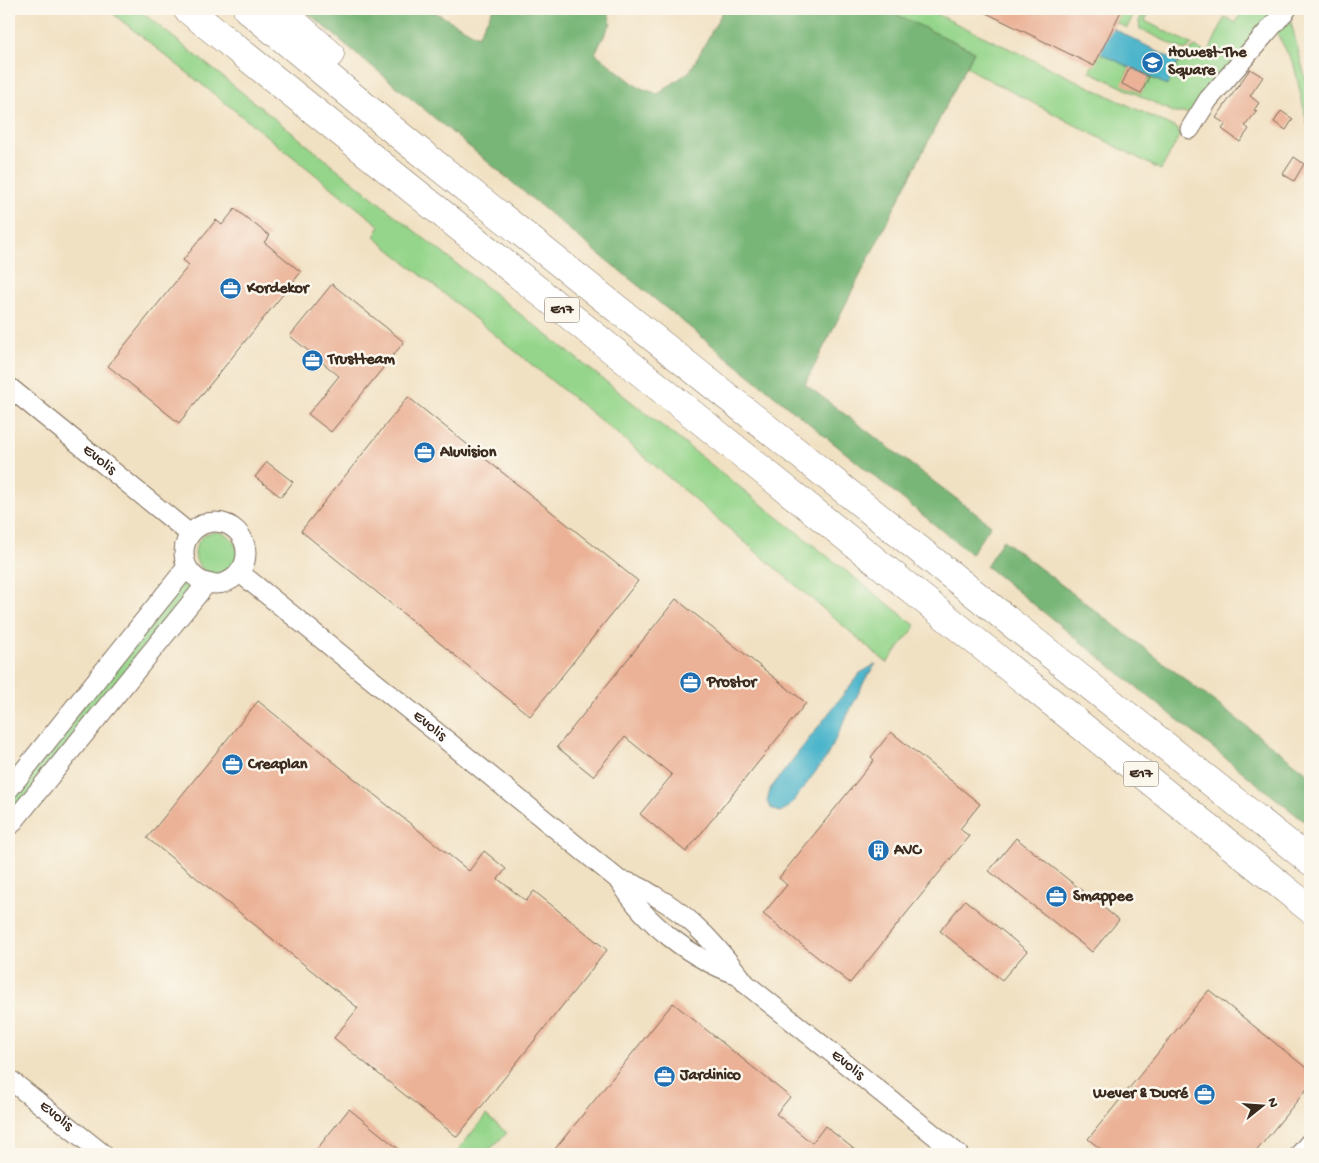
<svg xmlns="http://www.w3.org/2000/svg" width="1319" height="1163" viewBox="0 0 1319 1163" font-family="'Gochi Hand',sans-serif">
<rect width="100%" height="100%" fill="#fbf7ec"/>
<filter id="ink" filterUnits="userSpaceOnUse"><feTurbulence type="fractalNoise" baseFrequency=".02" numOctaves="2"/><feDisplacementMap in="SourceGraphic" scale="10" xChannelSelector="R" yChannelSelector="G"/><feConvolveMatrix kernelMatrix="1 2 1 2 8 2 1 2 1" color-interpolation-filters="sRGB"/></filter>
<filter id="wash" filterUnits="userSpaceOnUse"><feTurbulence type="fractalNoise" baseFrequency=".0096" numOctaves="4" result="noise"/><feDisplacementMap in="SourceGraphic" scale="20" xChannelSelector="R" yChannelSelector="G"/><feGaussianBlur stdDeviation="1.12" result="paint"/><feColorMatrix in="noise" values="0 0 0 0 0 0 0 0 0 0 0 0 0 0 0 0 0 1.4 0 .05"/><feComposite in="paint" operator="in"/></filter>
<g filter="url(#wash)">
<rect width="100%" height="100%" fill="#f1e1c3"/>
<path fill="#95d58b" stroke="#688054" d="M 107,9 L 138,9 L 397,217 L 916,626 L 887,663 L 620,436 L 374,237 L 380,226 Z
M 884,9 L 926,9 L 1178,129 L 1179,137 L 1161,170 L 976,73 L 967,66 L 974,51 Z
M 1122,9 L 1136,9 L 1127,28 L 1115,22 Z
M 1249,9 L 1270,9 L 1271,19 L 1193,113 L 1175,113 L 1089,71 L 1100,53 L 1130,67 L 1123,84 L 1141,93 L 1149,77 L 1167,85 C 1175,70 1180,57 1195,47 L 1208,53 L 1225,17 L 1236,23 L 1242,11 Z
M 1144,10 L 1149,12 L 1145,21 L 1193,45 L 1184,50 L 1140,29 L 1139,21 Z
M 1290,18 L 1310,97 L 1310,136 L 1294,65 L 1275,30 Z
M195 553a21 21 0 1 1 42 0a21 21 0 1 1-42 0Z
M 187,577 L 198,585 L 9,819 L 9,798 Z
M 486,1115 L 507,1133 L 485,1154 L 455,1154 Z"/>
<path fill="#78b677" stroke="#5a704a" d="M 303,9 L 429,9 L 478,36 L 493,9 L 607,9 L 611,23 L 595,53 L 638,87 L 658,94 L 690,71 L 724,9 L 884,9 L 974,51 L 805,384 L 991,525 L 971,554 L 594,250 Z
M 1003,540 L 1310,775 L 1310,826 L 986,566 Z"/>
<path fill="#4db5cb" stroke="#447074" d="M 1112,28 L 1178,62 L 1167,85 L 1100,53 Z
M 876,664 L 866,678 L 826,758 L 789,807 L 780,812 L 772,809 L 767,802 L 770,789 L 860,673 Z"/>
<g id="blocks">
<path fill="#ebb297" d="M 978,9 L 1122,9 L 1094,66 Z
M 1130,67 L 1149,77 L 1141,93 L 1122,84 Z
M 1250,69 L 1263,77 L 1250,96 L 1259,103 L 1254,110 L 1257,111 L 1245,126 L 1249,129 L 1240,142 L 1222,129 L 1226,124 L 1216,118 Z
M 1281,111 L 1293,119 L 1286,130 L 1274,122 Z
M 1294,157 L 1304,164 L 1294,181 L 1283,174 Z
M 235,209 L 270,236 L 264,242 L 301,272 L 179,423 L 108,366 L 189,265 L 183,260 L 216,220 L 222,225 Z
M 332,284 L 404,342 L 331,432 L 308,414 L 339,376 L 290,336 Z
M 408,397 L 638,581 L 530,716 L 301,531 Z
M 267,462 L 293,482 L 281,497 L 255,477 Z
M 676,599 L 806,703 L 686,852 L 640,814 L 672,775 L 625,737 L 593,776 L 557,747 Z
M 258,701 L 469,871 L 484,851 L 506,869 L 498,879 L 526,901 L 534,891 L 607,950 L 457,1137 L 334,1038 L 358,1008 L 147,838 Z
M 891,732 L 980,804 L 960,829 L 969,836 L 850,983 L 763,914 L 787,885 L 779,878 L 874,760 L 871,757 Z
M 1016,838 L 1119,920 L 1092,952 L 989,871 Z
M 965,900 L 1027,951 L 1002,980 L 940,931 Z
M 1209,990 L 1310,1071 L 1310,1085 L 1254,1154 L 1107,1154 L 1088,1139 Z
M 673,1003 L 790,1097 L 776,1114 L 812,1143 L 825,1126 L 860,1154 L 551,1154 Z
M 349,1109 L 405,1154 L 313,1154 Z"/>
</g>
</g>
<g filter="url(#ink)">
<use href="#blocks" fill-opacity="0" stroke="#7b6a58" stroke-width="1"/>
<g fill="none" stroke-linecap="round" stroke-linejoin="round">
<defs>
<g id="minor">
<path d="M 1190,129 L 1208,100 L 1287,9"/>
<path id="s1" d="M 9,387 L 190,534"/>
<circle cx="215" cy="553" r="31"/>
<path id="s2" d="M 239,572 L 620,881 C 644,923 693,960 739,975"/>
<path d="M 9,789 L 187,567"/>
<path d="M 9,827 L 207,583"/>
<path id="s3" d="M 620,881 C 634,882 643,889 655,896 C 694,918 719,949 746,984 L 958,1154"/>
<path id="s4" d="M 9,1079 L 103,1154"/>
<path d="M 1300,1154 L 1310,1142"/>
</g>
<path id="highway" d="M 187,9 L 1310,909
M 247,9 L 409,143 L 1310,861
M 279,9 L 330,54"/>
</defs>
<use href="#minor" stroke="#7b6a58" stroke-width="21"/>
<use href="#highway" stroke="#7b6a58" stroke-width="29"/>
<use href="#minor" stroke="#fff" stroke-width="19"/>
<use href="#highway" stroke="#fff" stroke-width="28"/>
</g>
</g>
<defs>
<symbol id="school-disc" viewBox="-11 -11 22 22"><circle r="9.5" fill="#1f6fb2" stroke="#fbf7ec"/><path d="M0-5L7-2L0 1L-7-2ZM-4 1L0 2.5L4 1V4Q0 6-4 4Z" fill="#fff"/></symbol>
<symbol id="office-disc" viewBox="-11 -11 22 22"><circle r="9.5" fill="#1f6fb2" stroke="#fbf7ec"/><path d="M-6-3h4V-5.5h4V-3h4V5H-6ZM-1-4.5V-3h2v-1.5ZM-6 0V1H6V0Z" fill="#fff"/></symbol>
<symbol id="building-disc" viewBox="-11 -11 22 22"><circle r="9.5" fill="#1f6fb2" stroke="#fbf7ec"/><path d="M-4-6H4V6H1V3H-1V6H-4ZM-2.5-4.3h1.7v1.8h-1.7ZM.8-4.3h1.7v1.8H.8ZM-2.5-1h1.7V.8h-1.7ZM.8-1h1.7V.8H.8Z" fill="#fff"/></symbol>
</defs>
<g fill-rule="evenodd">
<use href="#school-disc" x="1140" y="50" width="25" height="25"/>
<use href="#office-disc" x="218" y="276" width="25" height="25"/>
<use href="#office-disc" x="300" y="348" width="25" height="25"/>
<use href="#office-disc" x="412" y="440" width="25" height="25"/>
<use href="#office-disc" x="678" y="670" width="25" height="25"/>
<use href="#office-disc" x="220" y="752" width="25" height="25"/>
<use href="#building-disc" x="866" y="838" width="25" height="25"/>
<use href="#office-disc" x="1044" y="884" width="25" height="25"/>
<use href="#office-disc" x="652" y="1064" width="25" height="25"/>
<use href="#office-disc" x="1192" y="1082" width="25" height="25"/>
</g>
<g text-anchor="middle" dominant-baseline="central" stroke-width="5" stroke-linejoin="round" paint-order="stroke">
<g fill="#fbf7ec" stroke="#75685c" stroke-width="1">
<rect x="544.5" y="297.5" width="35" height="25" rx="4"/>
<rect x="1123.5" y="761.5" width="35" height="25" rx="4"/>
</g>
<g font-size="15" font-weight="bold" fill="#3b2a1e">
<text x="562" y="310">E17</text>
<text x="1141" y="774">E17</text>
</g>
<g font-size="16" font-weight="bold" fill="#3b2a1e" stroke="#fbf7ec" text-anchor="start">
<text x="1168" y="53">Howest-The<tspan x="1168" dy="18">Square</tspan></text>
<text x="247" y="289">Kordekor</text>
<text x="328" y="360">Trustteam</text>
<text x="440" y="453">Aluvision</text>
<text x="707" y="683">Prostor</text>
<text x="248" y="765">Creaplan</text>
<text x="894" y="851">AVC</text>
<text x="1073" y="897">Smappee</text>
<text x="680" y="1076">Jardinico</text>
<text x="1188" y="1094" text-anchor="end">Wever &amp; Ducré</text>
</g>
<g font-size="16" fill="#3b2a1e" stroke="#fbf7ec">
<text stroke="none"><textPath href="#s1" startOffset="116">Evolis</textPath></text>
<text stroke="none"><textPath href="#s2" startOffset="245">Evolis</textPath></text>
<text stroke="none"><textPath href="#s3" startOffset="296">Evolis</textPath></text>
<text stroke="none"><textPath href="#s4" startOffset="60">Evolis</textPath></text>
</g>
</g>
<rect width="1319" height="1163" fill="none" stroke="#fbf7ec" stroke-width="30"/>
<g transform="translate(1262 1106) rotate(73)" stroke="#fbf7ec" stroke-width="4" paint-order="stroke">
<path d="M0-4L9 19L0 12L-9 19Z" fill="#3b2a1e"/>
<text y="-8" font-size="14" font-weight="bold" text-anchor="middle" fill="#3b2a1e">N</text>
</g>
</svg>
